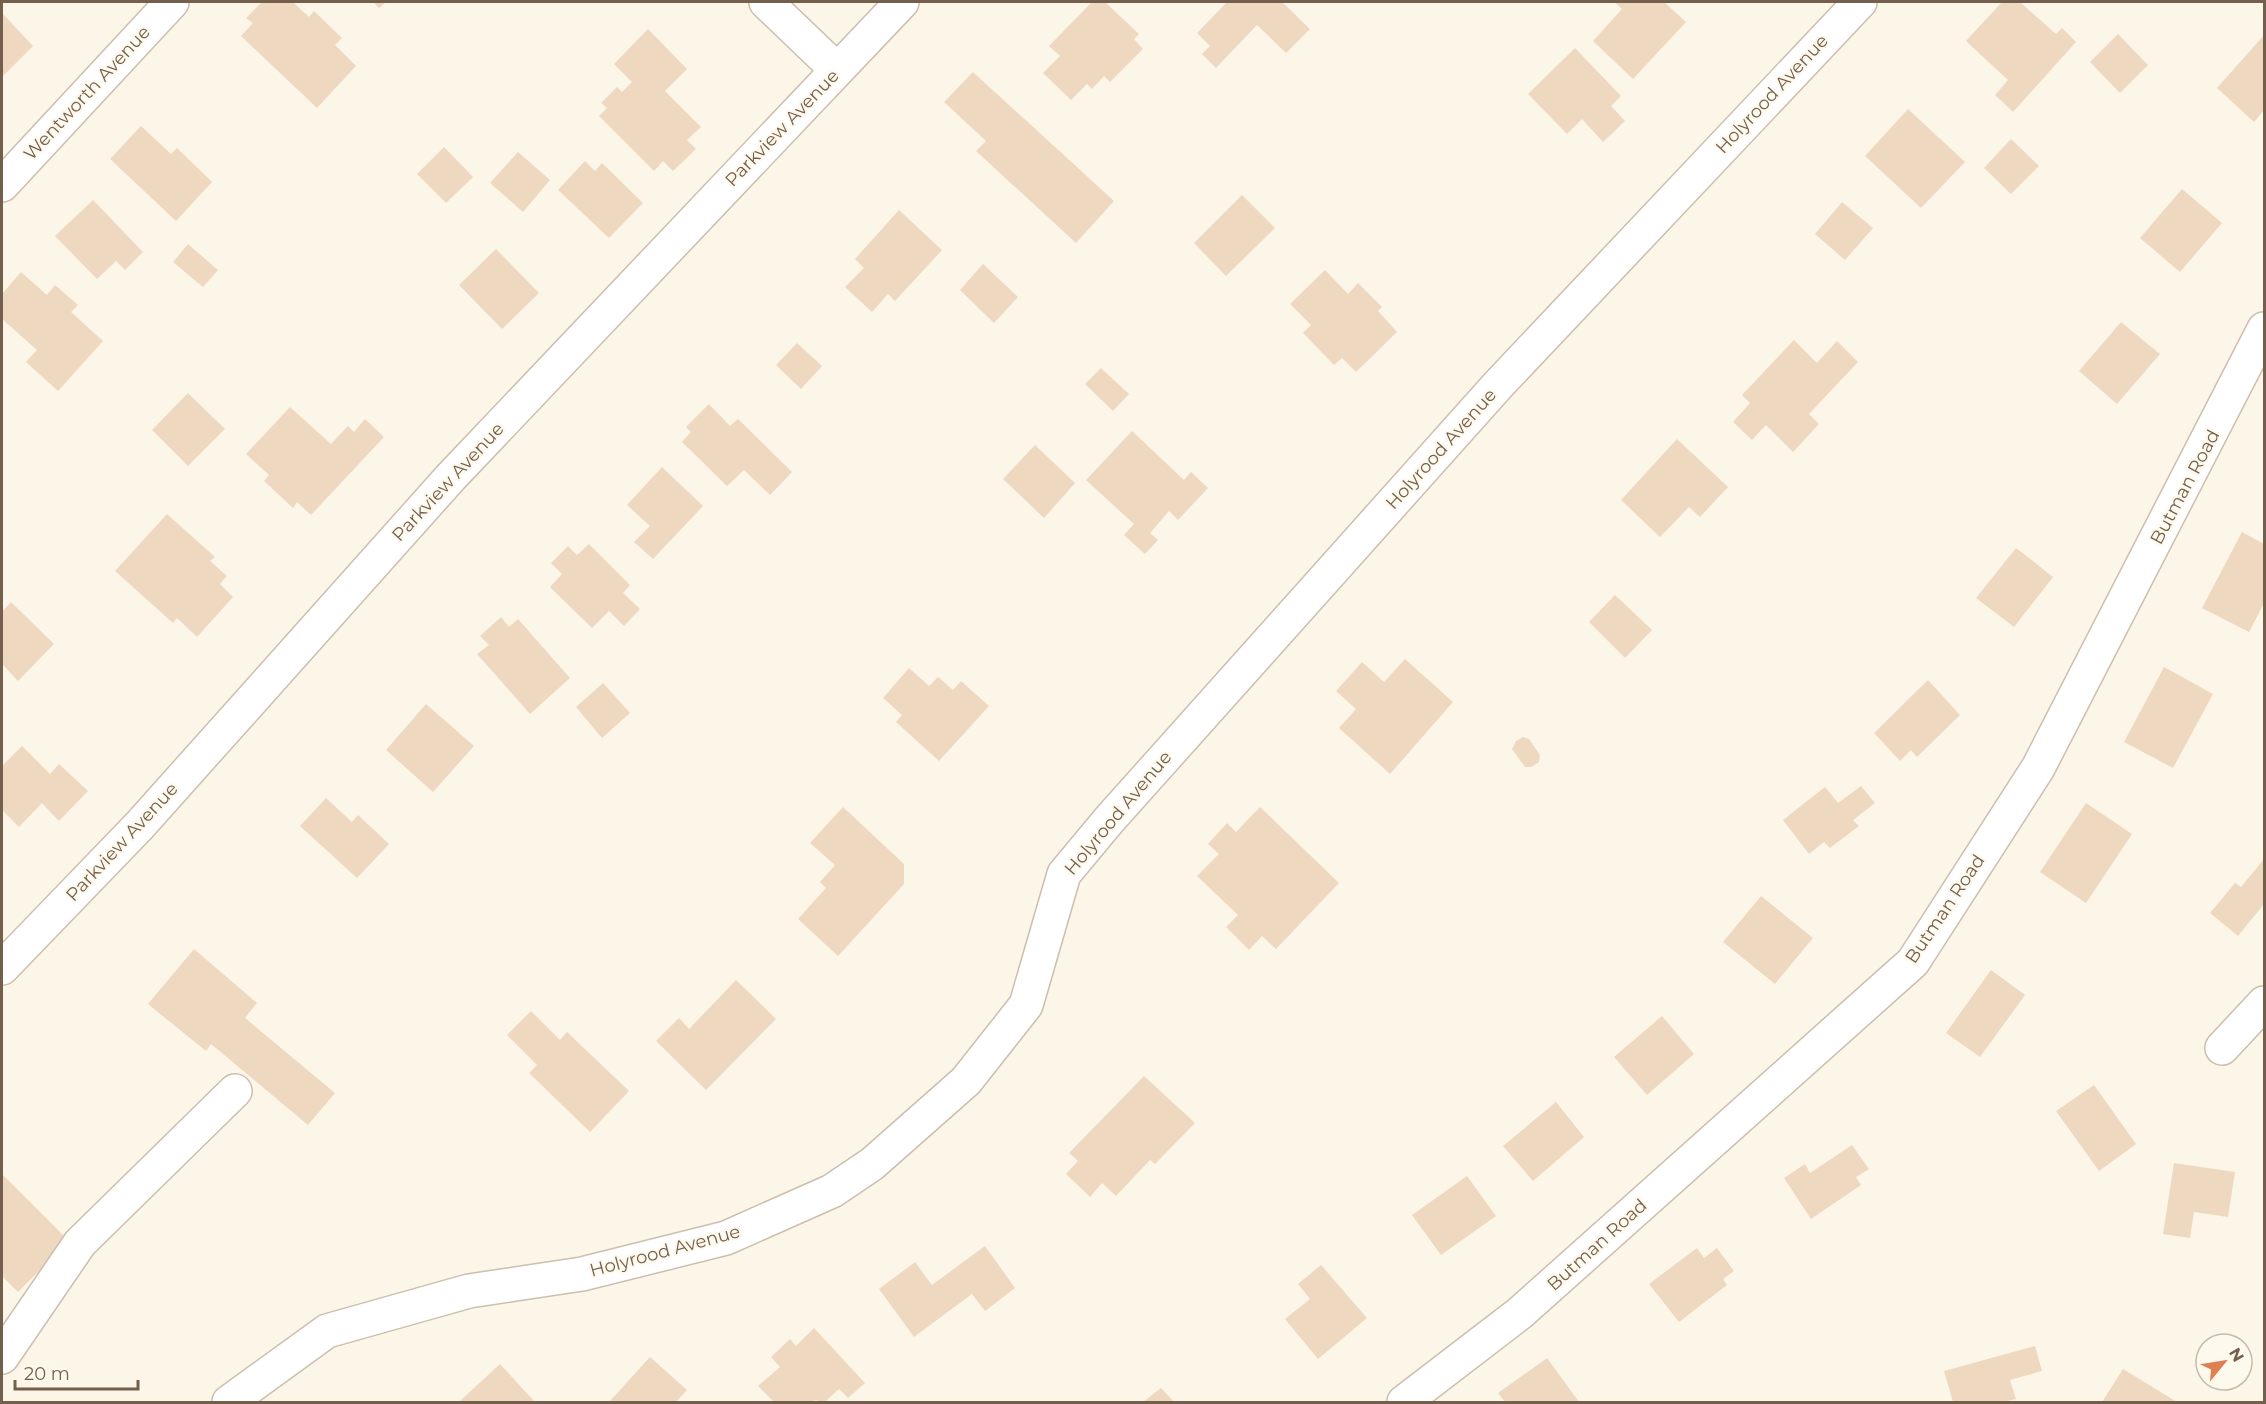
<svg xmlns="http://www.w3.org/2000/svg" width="2266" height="1404" viewBox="0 0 2266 1404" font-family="Montserrat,sans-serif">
<rect width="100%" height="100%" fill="#fbf6e7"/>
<path fill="#efd8c0" d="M 262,2 L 293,2 L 309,17 L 314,11 L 342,38 L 335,45 L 356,66 L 317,108 L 241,36 L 253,23 L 246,18 Z
M 373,2 L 386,2 L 379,8 Z
M 1092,2 L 1105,2 L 1139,34 L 1134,39 L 1143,49 L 1110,82 L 1104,76 L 1092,89 L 1087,84 L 1071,100 L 1043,73 L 1060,56 L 1049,46 Z
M 1227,2 L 1282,2 L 1310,29 L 1286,53 L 1257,25 L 1216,68 L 1202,54 L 1210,46 L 1197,33 Z
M 1614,2 L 1664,2 L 1686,22 L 1633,79 L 1593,41 L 1622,9 Z
M 2002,2 L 2020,2 L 2056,34 L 2062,28 L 2076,42 L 2013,112 L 1995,95 L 2008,80 L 1966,41 Z
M 2,13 L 33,46 L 2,77 Z
M 648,29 L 687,69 L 665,91 L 701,127 L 687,140 L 696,149 L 673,171 L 663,161 L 654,171 L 599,116 L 607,108 L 601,103 L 617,87 L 622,92 L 632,82 L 614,64 Z
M 2118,34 L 2148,65 L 2120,93 L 2090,62 Z
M 2264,35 L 2264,110 L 2254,122 L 2217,88 Z
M 1575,48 L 1621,96 L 1611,106 L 1625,121 L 1603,142 L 1582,119 L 1567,134 L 1528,94 Z
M 973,72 L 1114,201 L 1076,243 L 976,151 L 986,141 L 944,102 Z
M 1908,109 L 1965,162 L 1921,208 L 1865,156 Z
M 141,126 L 171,154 L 177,148 L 212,182 L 176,221 L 110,159 Z
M 2011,139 L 2039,166 L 2011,194 L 1984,168 Z
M 444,147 L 473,177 L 446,203 L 417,174 Z
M 518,152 L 550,180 L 523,212 L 490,183 Z
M 585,161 L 595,171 L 602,163 L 643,203 L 609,238 L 558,190 Z
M 2182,189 L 2222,223 L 2180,272 L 2140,238 Z
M 1242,195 L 1275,228 L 1226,276 L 1194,243 Z
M 93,200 L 143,252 L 125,270 L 116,261 L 97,279 L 55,236 Z
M 1842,202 L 1873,228 L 1845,260 L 1815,234 Z
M 899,210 L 942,250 L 895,301 L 888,294 L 872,312 L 845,287 L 864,268 L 855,259 Z
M 188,244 L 218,270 L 203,287 L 173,262 Z
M 496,249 L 539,293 L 502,329 L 459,285 Z
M 983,264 L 1018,297 L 994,323 L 960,290 Z
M 1325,270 L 1348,294 L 1358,283 L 1382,307 L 1378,311 L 1397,332 L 1356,372 L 1342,358 L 1334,365 L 1303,333 L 1311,325 L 1290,304 Z
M 21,272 L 47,295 L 55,285 L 78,305 L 71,312 L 103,341 L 58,391 L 26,362 L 37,350 L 2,319 L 2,294 Z
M 2121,322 L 2160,354 L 2117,404 L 2079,371 Z
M 1794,340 L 1817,363 L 1837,341 L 1858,362 L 1809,414 L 1819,424 L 1793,452 L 1766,425 L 1752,440 L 1733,422 L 1750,403 L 1742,395 Z
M 797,343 L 822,366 L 801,389 L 776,365 Z
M 1101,368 L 1129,394 L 1113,411 L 1085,384 Z
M 188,393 L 225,429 L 188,466 L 152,430 Z
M 709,404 L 730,426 L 738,419 L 792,472 L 770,495 L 744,470 L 727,486 L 682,442 L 691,432 L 686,427 Z
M 290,407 L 331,444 L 348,426 L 354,432 L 365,419 L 384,437 L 311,515 L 297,502 L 293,508 L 264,481 L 269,475 L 246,454 Z
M 1132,431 L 1184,480 L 1191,472 L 1208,488 L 1178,520 L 1169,511 L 1150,533 L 1158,540 L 1145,554 L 1124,535 L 1134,524 L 1086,480 Z
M 1677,439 L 1728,487 L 1700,517 L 1689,507 L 1660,537 L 1621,500 Z
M 1035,445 L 1075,483 L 1044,518 L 1003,479 Z
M 662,467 L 703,506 L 653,559 L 634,542 L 650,526 L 627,505 Z
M 167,514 L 215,557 L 210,561 L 227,576 L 220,584 L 233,597 L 197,637 L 177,618 L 173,623 L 115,571 Z
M 2242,532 L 2264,544 L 2264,603 L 2249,632 L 2202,608 Z
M 589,544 L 630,585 L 623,593 L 640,609 L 624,626 L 609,611 L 592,628 L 550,587 L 562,574 L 551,563 L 568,546 L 577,555 Z
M 2016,548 L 2053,577 L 2014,627 L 1976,598 Z
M 1615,595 L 1652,630 L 1625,658 L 1589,622 Z
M 11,602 L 54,644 L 18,681 L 2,664 L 2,612 Z
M 501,617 L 509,627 L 518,619 L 570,678 L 530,714 L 477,654 L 489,645 L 480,636 Z
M 1405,659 L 1453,702 L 1390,774 L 1339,728 L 1356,709 L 1336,691 L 1362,662 L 1384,682 Z
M 2164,667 L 2213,694 L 2173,768 L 2124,742 Z
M 909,668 L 929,686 L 938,677 L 953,690 L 961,681 L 989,706 L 939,761 L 896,722 L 902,715 L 883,698 Z
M 1928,680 L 1960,715 L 1917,757 L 1911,750 L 1900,761 L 1874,733 Z
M 603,683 L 630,713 L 602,738 L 576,707 Z
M 426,704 L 474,746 L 433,792 L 386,750 Z
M 1523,737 L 1529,739 L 1540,755 L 1539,762 L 1531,767 L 1525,767 L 1512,749 L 1516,741 Z
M 22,746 L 50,774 L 59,764 L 88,791 L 59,821 L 42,803 L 19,827 L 2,810 L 2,766 Z
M 1861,786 L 1875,803 L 1853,820 L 1859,826 L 1830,848 L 1824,842 L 1809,854 L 1783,820 L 1825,787 L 1838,803 Z
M 326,798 L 352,822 L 358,815 L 389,844 L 357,878 L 300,826 Z
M 2086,803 L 2132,834 L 2086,903 L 2040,872 Z
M 843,807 L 904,864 L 904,884 L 838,956 L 798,919 L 826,888 L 820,882 L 835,865 L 810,843 Z
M 1260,807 L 1339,883 L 1276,949 L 1262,936 L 1249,950 L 1226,927 L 1238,915 L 1197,876 L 1219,854 L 1208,844 L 1227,823 L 1236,832 Z
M 2264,859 L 2264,904 L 2238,936 L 2210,913 L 2235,883 L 2241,887 Z
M 1761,896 L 1813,938 L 1775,984 L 1723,942 Z
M 194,949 L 257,1003 L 245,1018 L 335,1093 L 308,1125 L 211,1044 L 206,1051 L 148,1004 Z
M 1991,970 L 2025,995 L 1980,1057 L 1946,1033 Z
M 736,980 L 776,1019 L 706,1090 L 656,1041 L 679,1018 L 689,1029 Z
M 531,1011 L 560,1040 L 567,1032 L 629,1091 L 590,1132 L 529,1073 L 537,1065 L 507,1035 Z
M 1662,1016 L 1694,1054 L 1647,1095 L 1614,1057 Z
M 1144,1076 L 1195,1123 L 1155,1164 L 1150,1160 L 1116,1196 L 1102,1183 L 1090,1197 L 1066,1174 L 1078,1161 L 1069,1153 Z
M 2094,1085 L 2136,1144 L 2099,1171 L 2056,1111 Z
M 1556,1102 L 1584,1137 L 1533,1181 L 1503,1146 Z
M 1852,1145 L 1869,1169 L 1856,1177 L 1861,1185 L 1811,1219 L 1784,1178 L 1805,1164 L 1810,1173 Z
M 2174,1163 L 2235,1172 L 2228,1217 L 2194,1212 L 2190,1238 L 2163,1234 Z
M 2,1174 L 69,1241 L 18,1292 L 2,1276 Z
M 1467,1176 L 1496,1216 L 1441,1255 L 1412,1215 Z
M 985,1246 L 1015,1288 L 985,1311 L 972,1294 L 914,1337 L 879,1289 L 915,1262 L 932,1285 Z
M 1697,1248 L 1704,1258 L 1717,1248 L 1734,1271 L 1723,1279 L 1727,1285 L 1679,1322 L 1649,1284 Z
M 1321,1265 L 1367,1318 L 1318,1359 L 1285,1319 L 1310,1299 L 1298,1284 Z
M 814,1328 L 865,1383 L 848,1398 L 839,1389 L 825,1402 L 815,1400 L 812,1402 L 774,1402 L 758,1386 L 780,1367 L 771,1357 L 790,1339 L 796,1346 Z
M 2035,1346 L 2042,1371 L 2010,1380 L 2016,1399 L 2002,1402 L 1953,1402 L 1944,1371 Z
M 650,1357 L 687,1390 L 676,1402 L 609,1402 Z
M 1547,1358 L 1579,1402 L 1505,1402 L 1498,1393 Z
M 500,1364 L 535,1402 L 459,1402 Z
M 2123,1369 L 2177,1402 L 2102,1402 Z
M 1161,1388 L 1174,1402 L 1143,1402 Z"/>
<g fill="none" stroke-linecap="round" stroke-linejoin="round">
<defs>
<path id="minor" d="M 766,2 L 837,70
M 2,185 L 172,2
M 2,968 L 140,825 L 450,478 L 902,2
M 2222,1048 L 2264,1003
M 2,1357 L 80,1243 L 235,1091
M 229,1402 L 327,1331 L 469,1291 L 582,1274 L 726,1238 L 832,1191 L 872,1164 L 966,1081 L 1026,1005 L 1064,874 L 1109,820 L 1498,385 L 1860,2
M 1404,1402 L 1520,1313 L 1913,962 L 2038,768 L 2264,329"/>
</defs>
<use href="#minor" stroke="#cdbeae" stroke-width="36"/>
<use href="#minor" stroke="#fff" stroke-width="33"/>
</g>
<g text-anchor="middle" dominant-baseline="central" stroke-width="4.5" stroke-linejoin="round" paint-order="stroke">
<g font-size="18" fill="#745f4d" stroke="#fef9ed">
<text transform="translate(87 93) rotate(-47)">Wentworth Avenue</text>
<text transform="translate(1772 94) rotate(-47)">Holyrood Avenue</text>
<text transform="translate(782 128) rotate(-46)">Parkview Avenue</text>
<text transform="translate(1441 449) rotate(-48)">Holyrood Avenue</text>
<text transform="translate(448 482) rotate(-47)">Parkview Avenue</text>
<text transform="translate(2185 487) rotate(-62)">Butman Road</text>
<text transform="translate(1118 813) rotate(-50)">Holyrood Avenue</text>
<text transform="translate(122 842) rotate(-47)">Parkview Avenue</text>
<text transform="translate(1945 909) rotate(-56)">Butman Road</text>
<text transform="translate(1597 1245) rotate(-42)">Butman Road</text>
<text transform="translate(665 1251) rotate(-15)">Holyrood Avenue</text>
</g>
</g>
<rect width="2266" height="1404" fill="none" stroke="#745f4d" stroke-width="6"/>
<g transform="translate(2224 1362) rotate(60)"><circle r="28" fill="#fef9ed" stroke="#c7bbad" stroke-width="1.5"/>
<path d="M0-4.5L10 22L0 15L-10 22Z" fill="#de8053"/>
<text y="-9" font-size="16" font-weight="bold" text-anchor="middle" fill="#745f4d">N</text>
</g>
<path d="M15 1380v9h123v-9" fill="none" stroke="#745f4d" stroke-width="3"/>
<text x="24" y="1380" font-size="18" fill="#745f4d" stroke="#fef9ed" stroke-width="4.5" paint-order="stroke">20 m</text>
</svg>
